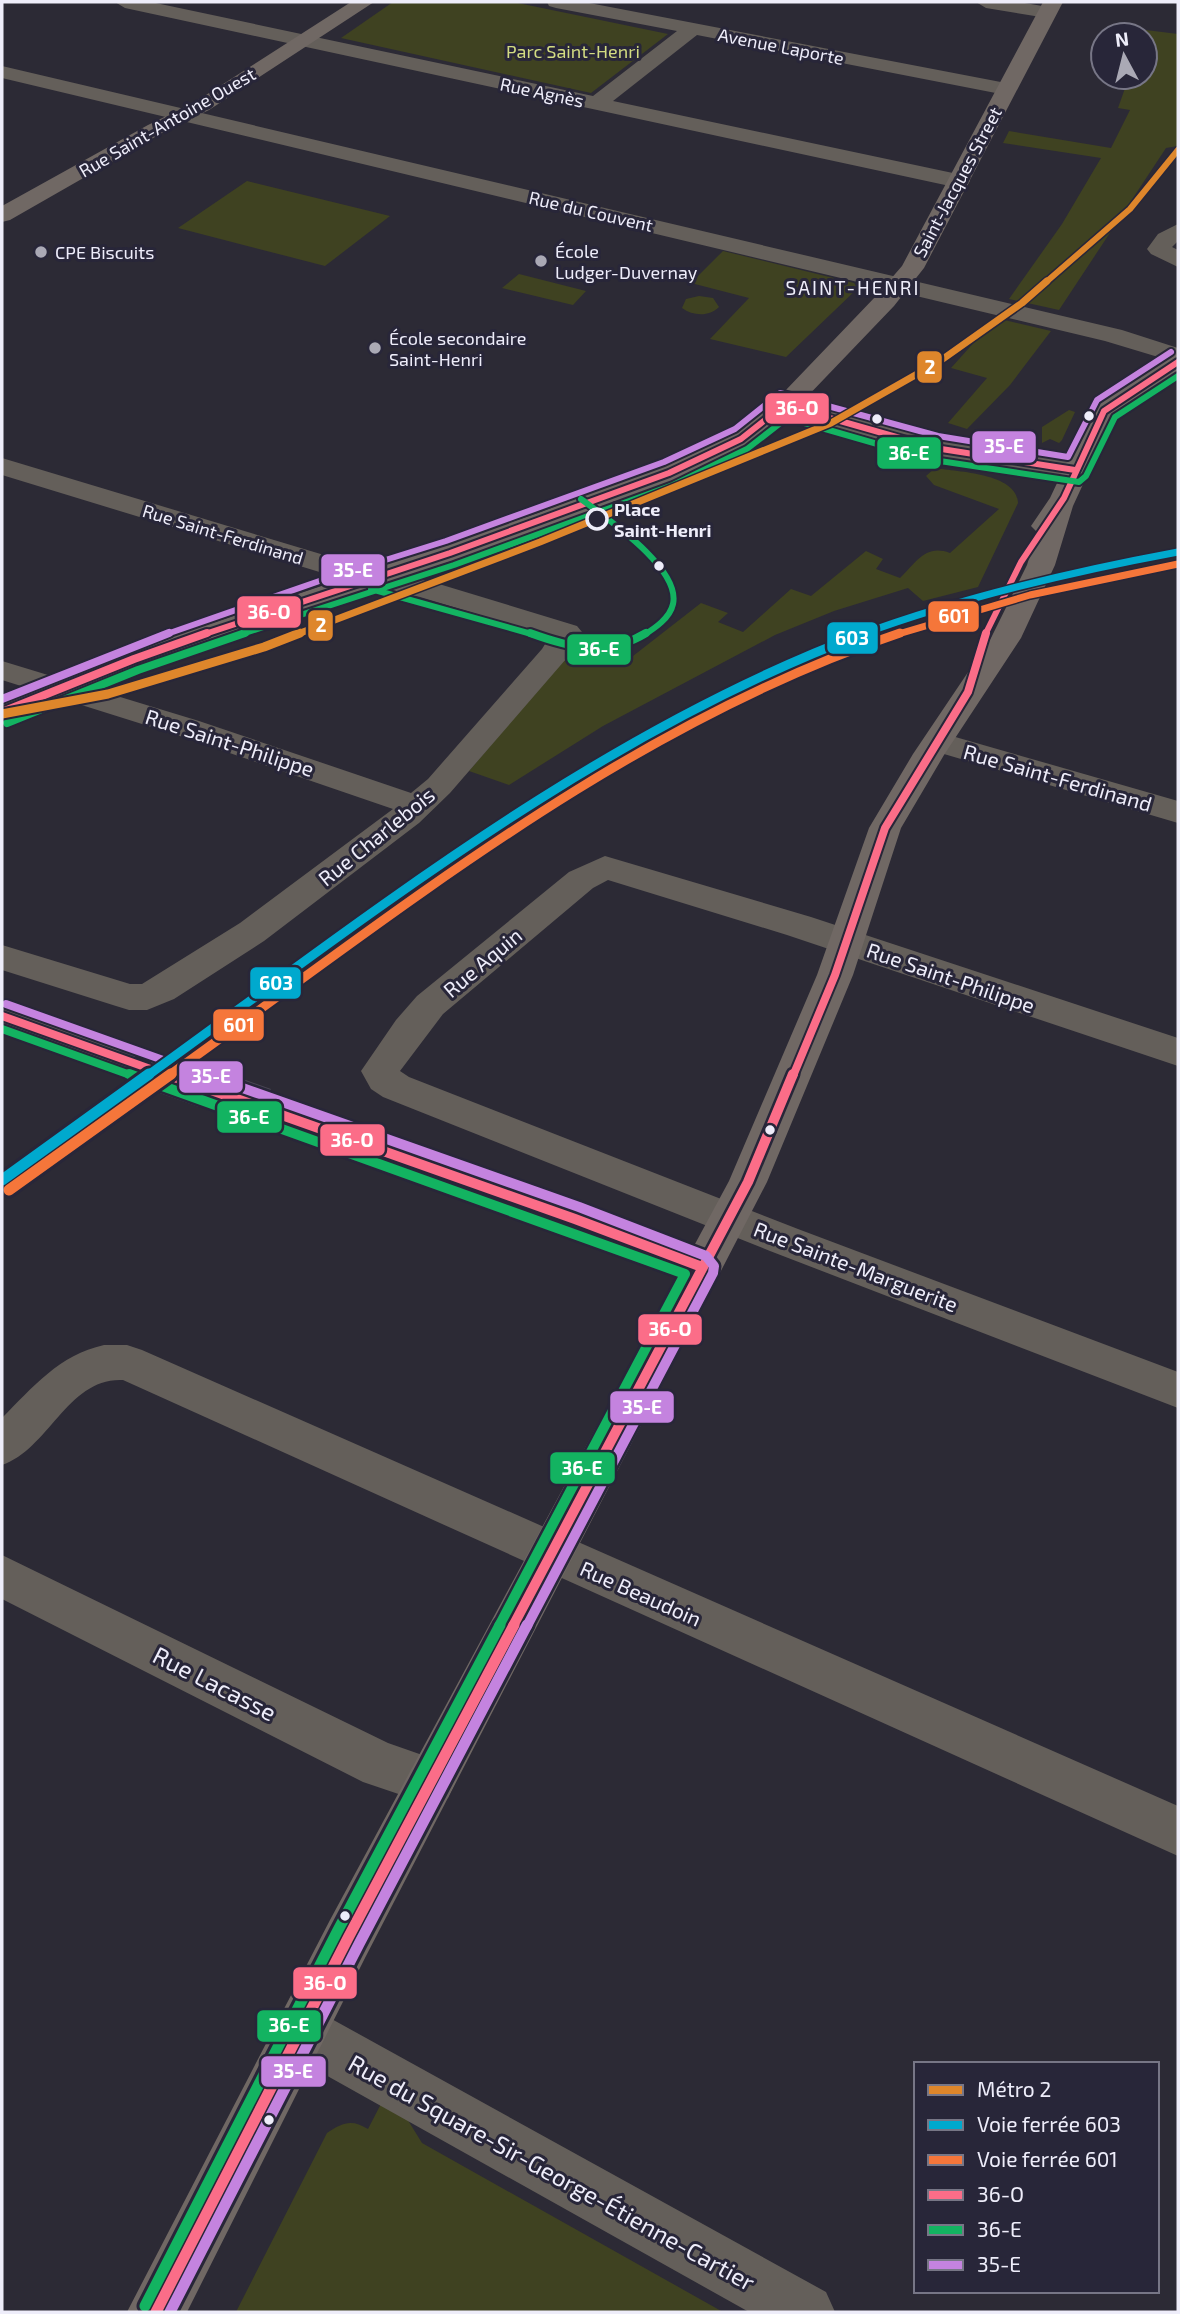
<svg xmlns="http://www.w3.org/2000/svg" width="1180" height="2314" viewBox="0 0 1180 2314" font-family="'Exo 2',sans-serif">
<rect width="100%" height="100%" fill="#2c2a35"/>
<path fill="#3f4221" d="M 393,2 L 513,2 L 668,34 L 591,93 L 341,38 Z
M 1146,30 L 1178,34 L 1178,146 L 1166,148 L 1059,310 L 1009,299 L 1062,224 L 1101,158 L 1003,143 L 1009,131 L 1111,148 L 1130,110 L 1118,108 L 1129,77 L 1145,77 Z
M 247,181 L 390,216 L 325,266 L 178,228 Z
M 723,251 L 854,283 L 858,288 L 786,357 L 710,339 L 749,298 L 691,283 Z
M 519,274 L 586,291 L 573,305 L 502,288 Z
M 699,296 L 713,298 L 719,307 C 709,317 693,316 682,308 L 686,299 Z
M 996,318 L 1051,331 L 1010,385 L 967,429 L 948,423 L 987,378 L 951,368 Z
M 1069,410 L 1075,412 L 1062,440 L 1059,443 L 1050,439 L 1042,443 L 1042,427 Z
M 935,468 C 958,472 1017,473 1018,503 L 978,587 L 923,601 L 908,588 L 834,611 L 775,635 L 603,726 L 509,785 L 469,771 L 568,654 L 603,658 L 633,656 L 701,603 L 728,613 L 718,622 L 743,632 L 791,589 L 811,596 L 866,551 L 883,559 L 876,569 L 900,578 C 917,562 925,544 950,553 L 999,509 L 934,485 L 926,476 Z
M 383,2100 L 401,2109 L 422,2143 L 723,2312 L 236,2312 L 327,2133 C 343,2122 352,2119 368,2129 Z"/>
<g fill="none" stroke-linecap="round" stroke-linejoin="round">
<path stroke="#494753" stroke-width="33" stroke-dasharray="33 17" stroke-linecap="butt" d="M 102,1051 L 172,1076"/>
<path stroke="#494753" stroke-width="41" stroke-dasharray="41 21" stroke-linecap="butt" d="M 167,1074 L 280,1114"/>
<path fill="#645f5a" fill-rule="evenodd" d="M 115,2 L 151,2 L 593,96 L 677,31 L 556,8 L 549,6 L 547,2 L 584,2 L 1006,83 L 1013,85 L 1016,89 L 1013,93 L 1006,95 L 697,35 L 613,101 L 967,176 L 970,181 L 967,186 L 959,188 L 125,8 Z
M 976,2 L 1019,2 L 1054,8 L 1057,12 L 1047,18 L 986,8 Z
M 2,66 L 1122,330 L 1178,348 L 1178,363 L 1105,341 L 2,78 Z
M 1178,224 L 1178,241 L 1172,247 L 1178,250 L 1178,267 L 1151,254 L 1147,249 L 1158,234 Z
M 784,397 L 938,440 L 1075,462 L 1085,464 L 1088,470 L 1085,476 L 1075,478 L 935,456 L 775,410 L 771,405 L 775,400 Z
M 2,458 L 344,561 L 439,584 L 577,626 L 582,632 L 566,659 L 450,793 L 419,823 L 264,941 L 174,999 L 147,1010 L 129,1010 L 116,1006 L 2,970 L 2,945 L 130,984 L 142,984 L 240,923 L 393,809 L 177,735 L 2,680 L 2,661 L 199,721 L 411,793 L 428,779 L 542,649 L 550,636 L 420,597 L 326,574 L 2,475 Z
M 938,732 L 1178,801 L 1178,823 L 927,749 L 922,742 L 927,735 Z
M 605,856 L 811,917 L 1178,1038 L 1178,1066 L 787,935 L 608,880 L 593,888 L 443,1014 L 400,1071 L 409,1077 L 798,1229 L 1178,1372 L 1178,1408 L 770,1251 L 383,1097 L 371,1089 L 361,1071 L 396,1020 L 417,996 L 569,872 Z
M 2,1003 L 115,1041 L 120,1051 L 115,1061 L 102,1065 L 2,1030 Z
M 280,1100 L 716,1255 L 722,1267 L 716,1279 L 702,1283 L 267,1124 L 261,1114 L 267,1104 Z
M 104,1345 L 127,1345 L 142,1350 L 1178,1806 L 1178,1856 L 123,1380 C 68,1377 49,1449 2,1465 L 2,1418 C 33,1387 59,1355 104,1345 Z
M 2,1555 L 388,1743 L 448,1764 L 456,1781 L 448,1798 L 431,1805 L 363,1782 L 2,1599 Z
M 300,2004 L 319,2012 L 826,2292 L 835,2312 L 749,2312 L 281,2050 L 273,2031 L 281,2012 Z"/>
<path fill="#706864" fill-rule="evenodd" d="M 351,2 L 374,2 L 209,110 L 162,133 L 10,220 L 2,222 L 2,206 L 148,125 L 195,102 Z
M 1043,2 L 1063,2 L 924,268 L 894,306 L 802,402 L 762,437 L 710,466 L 558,525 L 145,665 L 2,722 L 2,701 L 123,653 L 538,513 L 692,454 L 744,425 L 784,392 L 876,296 L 902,266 Z
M 1178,354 L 1178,373 L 1115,415 L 1073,506 L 1055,565 L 1021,638 L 944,755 L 901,828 L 853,975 L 767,1182 L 366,1956 L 187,2312 L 127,2312 L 330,1920 L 729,1181 L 817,975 L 869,828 L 913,754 L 991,638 L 1027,565 L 1037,532 L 1031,526 L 1050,498 L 1091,411 L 1095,406 L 1169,357 Z"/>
<defs>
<path id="bus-1-far3" d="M 202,635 L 450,553 L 669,473 L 741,439 L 784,405 L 935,448 L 1075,470
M 985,635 L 1021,562 L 1064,498 L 1104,411 L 1178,362"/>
<path id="bus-1-far2" d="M 2,712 L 134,659 L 207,633
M 2,1016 L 170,1076
M 793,1076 L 835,975 L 885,828 L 968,692 L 986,633"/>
<path id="bus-1-far1" d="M 166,1074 L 575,1219 L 702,1267
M 513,1626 L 748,1182 L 793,1074"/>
<path id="bus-1" d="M 156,2312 L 348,1938 L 514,1625"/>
<path id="bus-2-far3" d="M 581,499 C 606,518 681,568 673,604 C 670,618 655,628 644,635
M 371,589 L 535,635
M 239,635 L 454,565 L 673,485 L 747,449 L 787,418 L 933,460 L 1079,482 L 1086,476 L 1115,417 L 1178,376"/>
<path id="bus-2-far2" d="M 530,633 C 571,648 607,657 646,633
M 7,723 L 138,670 L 245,633
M 2,1029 L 133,1076"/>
<path id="bus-2-far1" d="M 129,1074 L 685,1274 L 499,1626"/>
<path id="bus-2" d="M 145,2306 L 337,1932 L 500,1625"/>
<path id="bus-3-far3" d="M 164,635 L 328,578 L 446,541 L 664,462 L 735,429 L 780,393 L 938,436 L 1068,457 L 1097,400 L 1171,352"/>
<path id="bus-3-far2" d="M 2,699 L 169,633
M 6,1004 L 208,1076"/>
<path id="bus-3-far1" d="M 203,1074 L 579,1207 L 706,1256 L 714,1266 L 713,1273 L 527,1626"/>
<path id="bus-3" d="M 170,2312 L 359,1944 L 527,1625"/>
</defs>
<use href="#bus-1-far3" stroke="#282639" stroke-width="10"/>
<use href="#bus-1-far2" stroke="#282639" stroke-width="12"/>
<use href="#bus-1-far1" stroke="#282639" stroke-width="15"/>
<use href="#bus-1" stroke="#282639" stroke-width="17"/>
<use href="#bus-2-far3" stroke="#282639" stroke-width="10"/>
<use href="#bus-2-far2" stroke="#282639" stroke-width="12"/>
<use href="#bus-2-far1" stroke="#282639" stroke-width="15"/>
<use href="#bus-2" stroke="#282639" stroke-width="17"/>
<use href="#bus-3-far3" stroke="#282639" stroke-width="10"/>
<use href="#bus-3-far2" stroke="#282639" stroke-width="12"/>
<use href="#bus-3-far1" stroke="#282639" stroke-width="15"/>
<use href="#bus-3" stroke="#282639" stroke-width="17"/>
<use href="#bus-1-far3" stroke="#fb6d88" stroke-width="6"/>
<use href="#bus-1-far2" stroke="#fb6d88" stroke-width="8"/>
<use href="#bus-1-far1" stroke="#fb6d88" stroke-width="10"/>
<use href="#bus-1" stroke="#fb6d88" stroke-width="11"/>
<use href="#bus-2-far3" stroke="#13b361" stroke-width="6"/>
<use href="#bus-2-far2" stroke="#13b361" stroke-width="8"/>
<use href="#bus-2-far1" stroke="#13b361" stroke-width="10"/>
<use href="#bus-2" stroke="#13b361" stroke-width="11"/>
<use href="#bus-3-far3" stroke="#c483df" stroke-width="6"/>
<use href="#bus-3-far2" stroke="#c483df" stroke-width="8"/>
<use href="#bus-3-far1" stroke="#c483df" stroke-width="10"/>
<use href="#bus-3" stroke="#c483df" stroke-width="11"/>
<defs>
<path id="rail-1-far2" d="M 860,635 C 963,597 1070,572 1178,552"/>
<path id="rail-1-far1" d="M 147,1076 C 374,912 600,732 865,633"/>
<path id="rail-1" d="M 2,1180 L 149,1074"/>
<path id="rail-2-far2" d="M 895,635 L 1030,595 L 1178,564"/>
<path id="rail-2-far1" d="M 168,1076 C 399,911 628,724 900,633"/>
<path id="rail-2" d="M 9,1190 L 171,1074"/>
</defs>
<use href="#rail-1-far2" stroke="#282639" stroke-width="10"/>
<use href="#rail-1-far1" stroke="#282639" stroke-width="13"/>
<use href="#rail-1" stroke="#282639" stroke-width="17"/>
<use href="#rail-2-far2" stroke="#282639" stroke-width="10"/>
<use href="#rail-2-far1" stroke="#282639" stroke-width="13"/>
<use href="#rail-2" stroke="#282639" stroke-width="17"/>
<use href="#rail-1-far2" stroke="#00a9ce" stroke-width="7"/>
<use href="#rail-1-far1" stroke="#00a9ce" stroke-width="9"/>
<use href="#rail-1" stroke="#00a9ce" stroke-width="11"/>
<use href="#rail-2-far2" stroke="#f5763a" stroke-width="7"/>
<use href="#rail-2-far1" stroke="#f5763a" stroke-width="9"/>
<use href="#rail-2" stroke="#f5763a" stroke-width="11"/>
<defs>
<path id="metro-1-far2" d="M 1045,283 L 1130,209 L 1178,150"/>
<path id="metro-1-far1" d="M 295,635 L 540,542 L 831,423 L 940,361 L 1022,303 L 1047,281"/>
<path id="metro-1" d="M 2,714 L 108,694 L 264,647 L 300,633"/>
</defs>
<use href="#metro-1-far2" stroke="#282639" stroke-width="9"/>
<use href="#metro-1-far1" stroke="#282639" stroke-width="10"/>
<use href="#metro-1" stroke="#282639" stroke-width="13"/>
<use href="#metro-1-far2" stroke="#de862b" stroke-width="6"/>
<use href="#metro-1-far1" stroke="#de862b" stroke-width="7"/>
<use href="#metro-1" stroke="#de862b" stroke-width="9"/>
</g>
<g fill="#aaa9b5" stroke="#282639" stroke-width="2.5">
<circle cx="41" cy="252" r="7"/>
<circle cx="541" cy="261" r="7"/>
<circle cx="375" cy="348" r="7"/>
</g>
<g fill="#eeedfa" stroke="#282639" stroke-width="2.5">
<circle cx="1089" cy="416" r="6"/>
<circle cx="877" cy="419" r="6"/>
<circle cx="659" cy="566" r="6"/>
<circle cx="770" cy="1130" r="6"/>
<circle cx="345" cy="1916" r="6"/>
<circle cx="269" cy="2120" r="6"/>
</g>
<circle fill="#282639" stroke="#eeedfa" stroke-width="3.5" cx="597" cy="519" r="10"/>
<g text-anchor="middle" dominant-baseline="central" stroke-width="6" stroke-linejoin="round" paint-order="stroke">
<g font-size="18" fill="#eeedfa" stroke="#282639">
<text transform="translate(781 46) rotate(11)">Avenue Laporte</text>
<text transform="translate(542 92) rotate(12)">Rue Agnès</text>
<text transform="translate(167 122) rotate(-30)">Rue Saint-Antoine Ouest</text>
<text transform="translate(957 182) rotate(-62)">Saint-Jacques Street</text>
<text transform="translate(591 211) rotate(13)">Rue du Couvent</text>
<text transform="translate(223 534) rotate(17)">Rue Saint-Ferdinand</text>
</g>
<g font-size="18" fill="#d3dc82" stroke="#282639">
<text x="573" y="51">Parc Saint-Henri</text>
</g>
<g font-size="18" fill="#eeedfa" stroke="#282639" text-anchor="start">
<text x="555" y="251">École<tspan x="555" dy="21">Ludger-Duvernay</tspan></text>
<text x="55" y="252">CPE Biscuits</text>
<text x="389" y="338">École secondaire<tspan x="389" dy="21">Saint-Henri</tspan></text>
</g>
<g font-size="18" font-weight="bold" fill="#eeedfa" stroke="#282639" text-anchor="start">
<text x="614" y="509">Place<tspan x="614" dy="21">Saint-Henri</tspan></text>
</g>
<g font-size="19" letter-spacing="2" fill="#eeedfa" stroke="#282639">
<text x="853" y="287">SAINT-HENRI</text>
</g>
<g font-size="21" fill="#eeedfa" stroke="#282639">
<text transform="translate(230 742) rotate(18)">Rue Saint-Philippe</text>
<text transform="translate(1058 777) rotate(16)">Rue Saint-Ferdinand</text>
<text transform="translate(376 836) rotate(-39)">Rue Charlebois</text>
<text transform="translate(482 962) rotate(-40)">Rue Aquin</text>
<text transform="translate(951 977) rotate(19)">Rue Saint-Philippe</text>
<text transform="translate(856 1266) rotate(21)">Rue Sainte-Marguerite</text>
<text transform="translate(641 1593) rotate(24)">Rue Beaudoin</text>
</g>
<g font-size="24" fill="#eeedfa" stroke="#282639">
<text transform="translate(215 1683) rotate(27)">Rue Lacasse</text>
<text transform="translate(552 2172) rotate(29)">Rue du Square-Sir-George-Étienne-Cartier</text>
</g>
</g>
<g stroke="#282639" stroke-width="2.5">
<rect x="916" y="350" width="27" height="34" rx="7" fill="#de862b"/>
<rect x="764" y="392" width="66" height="33" rx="7" fill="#fb6d88"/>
<rect x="971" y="430" width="66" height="34" rx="7" fill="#c483df"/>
<rect x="876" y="436" width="66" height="34" rx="7" fill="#13b361"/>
<rect x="320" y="553" width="66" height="34" rx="7" fill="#c483df"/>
<rect x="236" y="595" width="66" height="34" rx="7" fill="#fb6d88"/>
<rect x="927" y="600" width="53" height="33" rx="7" fill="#f5763a"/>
<rect x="307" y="609" width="27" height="33" rx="7" fill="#de862b"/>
<rect x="826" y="621" width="53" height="34" rx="7" fill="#00a9ce"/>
<rect x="566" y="633" width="66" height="33" rx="7" fill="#13b361"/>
<rect x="249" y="966" width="53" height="34" rx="7" fill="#00a9ce"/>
<rect x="212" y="1008" width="53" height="34" rx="7" fill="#f5763a"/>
<rect x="178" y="1060" width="66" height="34" rx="7" fill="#c483df"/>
<rect x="216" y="1100" width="67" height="34" rx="7" fill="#13b361"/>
<rect x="319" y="1123" width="67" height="34" rx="7" fill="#fb6d88"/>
<rect x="637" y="1313" width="66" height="33" rx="7" fill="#fb6d88"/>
<rect x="609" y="1390" width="66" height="34" rx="7" fill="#c483df"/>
<rect x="549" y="1451" width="67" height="34" rx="7" fill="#13b361"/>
<rect x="292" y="1966" width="66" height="34" rx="7" fill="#fb6d88"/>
<rect x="256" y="2009" width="66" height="34" rx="7" fill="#13b361"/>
<rect x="260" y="2055" width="67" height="33" rx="7" fill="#c483df"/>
</g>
<g font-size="19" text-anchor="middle" font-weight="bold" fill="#fff">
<text x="930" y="374">2</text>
<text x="797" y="415">36-O</text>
<text x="1004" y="453">35-E</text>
<text x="909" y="460">36-E</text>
<text x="353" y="577">35-E</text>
<text x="269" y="619">36-O</text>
<text x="954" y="623">601</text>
<text x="321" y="632">2</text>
<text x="852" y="645">603</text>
<text x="599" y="656">36-E</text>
<text x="276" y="990">603</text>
<text x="239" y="1032">601</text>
<text x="211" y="1083">35-E</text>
<text x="249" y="1124">36-E</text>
<text x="352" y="1147">36-O</text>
<text x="670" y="1336">36-O</text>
<text x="642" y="1414">35-E</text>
<text x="582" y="1475">36-E</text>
<text x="325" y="1990">36-O</text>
<text x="289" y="2032">36-E</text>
<text x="293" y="2078">35-E</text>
</g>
<rect width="1180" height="2314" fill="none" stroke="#eeedfa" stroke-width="7"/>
<rect x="914" y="2062" width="245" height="231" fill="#282639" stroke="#777686" stroke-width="2"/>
<rect x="928" y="2085" width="35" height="10" fill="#de862b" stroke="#777686" stroke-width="2"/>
<text x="977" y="2097" font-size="21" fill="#eeedfa">Métro 2</text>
<rect x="928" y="2120" width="35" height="10" fill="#00a9ce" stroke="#777686" stroke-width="2"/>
<text x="977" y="2132" font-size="21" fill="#eeedfa">Voie ferrée 603</text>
<rect x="928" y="2155" width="35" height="10" fill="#f5763a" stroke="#777686" stroke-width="2"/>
<text x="977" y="2167" font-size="21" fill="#eeedfa">Voie ferrée 601</text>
<rect x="928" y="2190" width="35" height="10" fill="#fb6d88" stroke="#777686" stroke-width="2"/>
<text x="977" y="2202" font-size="21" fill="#eeedfa">36-O</text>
<rect x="928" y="2225" width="35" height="10" fill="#13b361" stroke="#777686" stroke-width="2"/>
<text x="977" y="2237" font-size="21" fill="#eeedfa">36-E</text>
<rect x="928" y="2260" width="35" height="10" fill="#c483df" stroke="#777686" stroke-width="2"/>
<text x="977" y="2272" font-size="21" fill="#eeedfa">35-E</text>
<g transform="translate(1124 56) rotate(353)"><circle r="33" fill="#282639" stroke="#777686" stroke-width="2"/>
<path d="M0-5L12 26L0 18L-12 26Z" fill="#aaa9b5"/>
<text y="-10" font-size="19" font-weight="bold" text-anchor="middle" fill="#eeedfa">N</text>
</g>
</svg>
